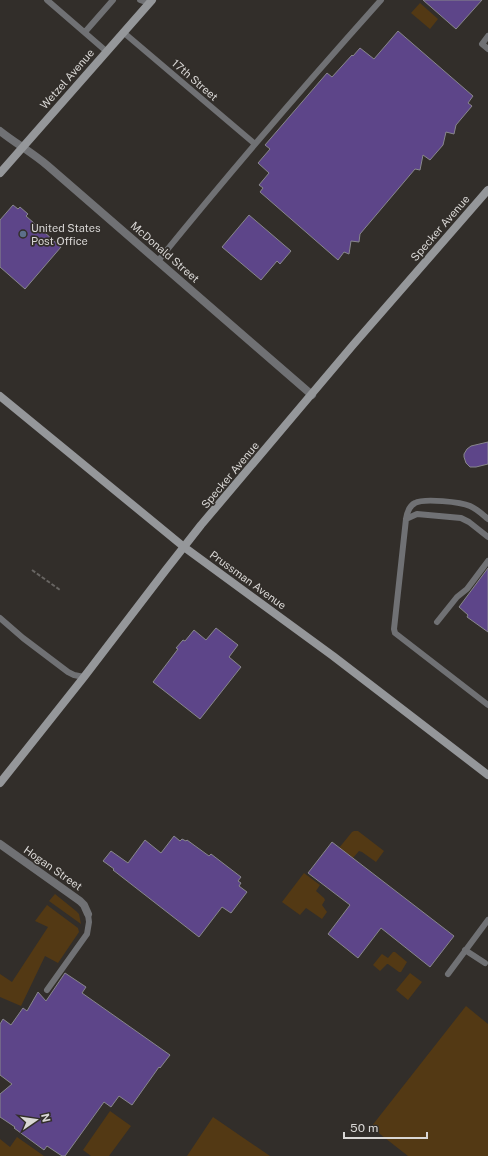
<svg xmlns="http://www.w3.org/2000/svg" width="488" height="1156" viewBox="0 0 488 1156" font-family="'Public Sans',sans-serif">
<rect width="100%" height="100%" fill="#322e2a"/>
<path fill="#533914" d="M 420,3 L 438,19 L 430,29 L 411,13 Z
M 354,831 L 358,831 L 384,851 L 376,862 L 362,852 L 359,851 L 353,858 L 339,848 L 352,832 Z
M 304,873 L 320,885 L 316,891 L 324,898 L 325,900 L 322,905 L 327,912 L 322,919 L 306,908 L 300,915 L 282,902 Z
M 55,894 L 76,911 L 79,914 L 81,924 L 49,901 Z
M 47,905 L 78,928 L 79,932 L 58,963 L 45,956 L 21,1006 L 0,997 L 0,974 L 12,982 L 48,927 L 35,921 Z
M 393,952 L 395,952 L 407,962 L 401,972 L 399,972 L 388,964 L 387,964 L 380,971 L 373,965 L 381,955 L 382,954 L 388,958 Z
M 410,973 L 422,982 L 408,1000 L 396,990 Z
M 466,1006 L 488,1024 L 488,1156 L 408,1156 L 371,1127 Z
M 110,1111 L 131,1126 L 109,1156 L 91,1156 L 83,1150 Z
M 213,1117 L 270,1156 L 187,1156 Z
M 17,1137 L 44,1156 L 0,1156 L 0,1139 L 10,1147 Z"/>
<path fill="#5d4589" stroke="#88878c" d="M 423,0 L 482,0 L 456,29 Z
M 398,31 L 473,96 L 468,103 L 472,106 L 456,125 L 454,134 L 446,132 L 443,145 L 430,160 L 423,155 L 420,170 L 415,169 L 360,234 L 359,242 L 351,241 L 349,254 L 344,252 L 338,260 L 260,192 L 263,188 L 259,185 L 269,173 L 258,163 L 270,149 L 265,145 L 327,73 L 332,77 L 352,55 L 353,56 L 360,48 L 374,59 Z
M 13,205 L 18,209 L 20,207 L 28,214 L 26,216 L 61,247 L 25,289 L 0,267 L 0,220 Z
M 249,215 L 291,251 L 280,264 L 277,261 L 261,280 L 222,247 Z
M 488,442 L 488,464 L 476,467 L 470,467 L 466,463 L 464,457 L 464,454 L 467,449 L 471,446 Z
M 488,568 L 488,632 L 467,617 L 468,615 L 459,607 Z
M 216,628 L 238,645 L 229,657 L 241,667 L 200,719 L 153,682 L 178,649 L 176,648 L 183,640 L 185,641 L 194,630 L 206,640 Z
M 174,836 L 180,841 L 182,839 L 186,841 L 187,840 L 209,856 L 211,854 L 241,877 L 238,881 L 241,883 L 239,886 L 247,892 L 231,913 L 222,907 L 199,937 L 113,870 L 114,869 L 103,861 L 111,851 L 128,863 L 145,840 L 161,853 Z
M 332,842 L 454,936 L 430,967 L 381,928 L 358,958 L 328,934 L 350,905 L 308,873 Z
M 65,973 L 86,987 L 82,993 L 170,1055 L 160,1068 L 159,1067 L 132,1105 L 119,1096 L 111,1107 L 104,1102 L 65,1156 L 62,1156 L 47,1146 L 44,1150 L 14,1128 L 15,1127 L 0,1117 L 0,1094 L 12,1084 L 0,1075 L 0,1024 L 3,1019 L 11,1025 L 23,1008 L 27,1011 L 38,992 L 46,1001 Z"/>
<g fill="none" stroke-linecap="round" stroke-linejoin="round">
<path stroke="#686562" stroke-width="2" stroke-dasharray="4 2" stroke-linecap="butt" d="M 32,570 L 60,590"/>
<path stroke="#707174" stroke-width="6" d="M 47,0 L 106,51
M 140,0 L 149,3
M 85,32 L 113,0
M 123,32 L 255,144
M 488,36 L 482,44 L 488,49
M 158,261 C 230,172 305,85 381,0
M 406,519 L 417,514 L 461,518 L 469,522 L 488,537
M 488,519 C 482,514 477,509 470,506 C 461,502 424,498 415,503 C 409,506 407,513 406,519 L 394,629 L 395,633 L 488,705
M 0,618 L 23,638 L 68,672 L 74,675 L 84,677
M 437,622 L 457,597 L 467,589 L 488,561
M 465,950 L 485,963
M 448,974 L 488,920
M 47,990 L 87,934 L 89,922 L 88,914"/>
<path stroke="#707174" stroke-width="8" d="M 0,131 C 15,143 33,153 48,166 L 312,395
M 0,844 L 80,901 L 84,905 L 88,914"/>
<path stroke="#95979a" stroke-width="8" d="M 0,173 L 152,0
M 0,396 L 184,547 L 333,656 L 488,775
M 0,783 L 84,677 L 165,571 L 201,525 L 353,345 L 488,190"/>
</g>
<circle fill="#5c6f8a" stroke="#322e2a" stroke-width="1.5" cx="23" cy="234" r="4"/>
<g text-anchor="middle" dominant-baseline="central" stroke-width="3.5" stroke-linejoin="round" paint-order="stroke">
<g font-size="11" fill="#d9d7d5" stroke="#322e2a">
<text transform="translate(67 79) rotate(-49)">Wetzel Avenue</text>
<text transform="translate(195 80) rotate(41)">17th Street</text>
<text transform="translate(440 228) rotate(-49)">Specker Avenue</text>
<text transform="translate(165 252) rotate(41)">McDonald Street</text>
<text transform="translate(230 475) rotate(-50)">Specker Avenue</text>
<text transform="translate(248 580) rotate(36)">Prussman Avenue</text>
<text transform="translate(53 868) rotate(35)">Hogan Street</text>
</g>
<g font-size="11" fill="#d9d7d5" stroke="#322e2a" text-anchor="start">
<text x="31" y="228">United States<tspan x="31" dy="13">Post Office</tspan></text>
</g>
</g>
<g transform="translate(36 1120) rotate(77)" stroke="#322e2a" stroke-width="3" paint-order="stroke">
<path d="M0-3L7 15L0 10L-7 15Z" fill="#d9d7d5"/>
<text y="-6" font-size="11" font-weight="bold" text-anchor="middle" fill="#d9d7d5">N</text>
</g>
<path d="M344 1132v6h83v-6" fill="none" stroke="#d9d7d5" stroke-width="2"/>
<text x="350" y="1132" font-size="12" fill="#d9d7d5" stroke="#322e2a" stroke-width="3" paint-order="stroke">50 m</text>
</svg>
